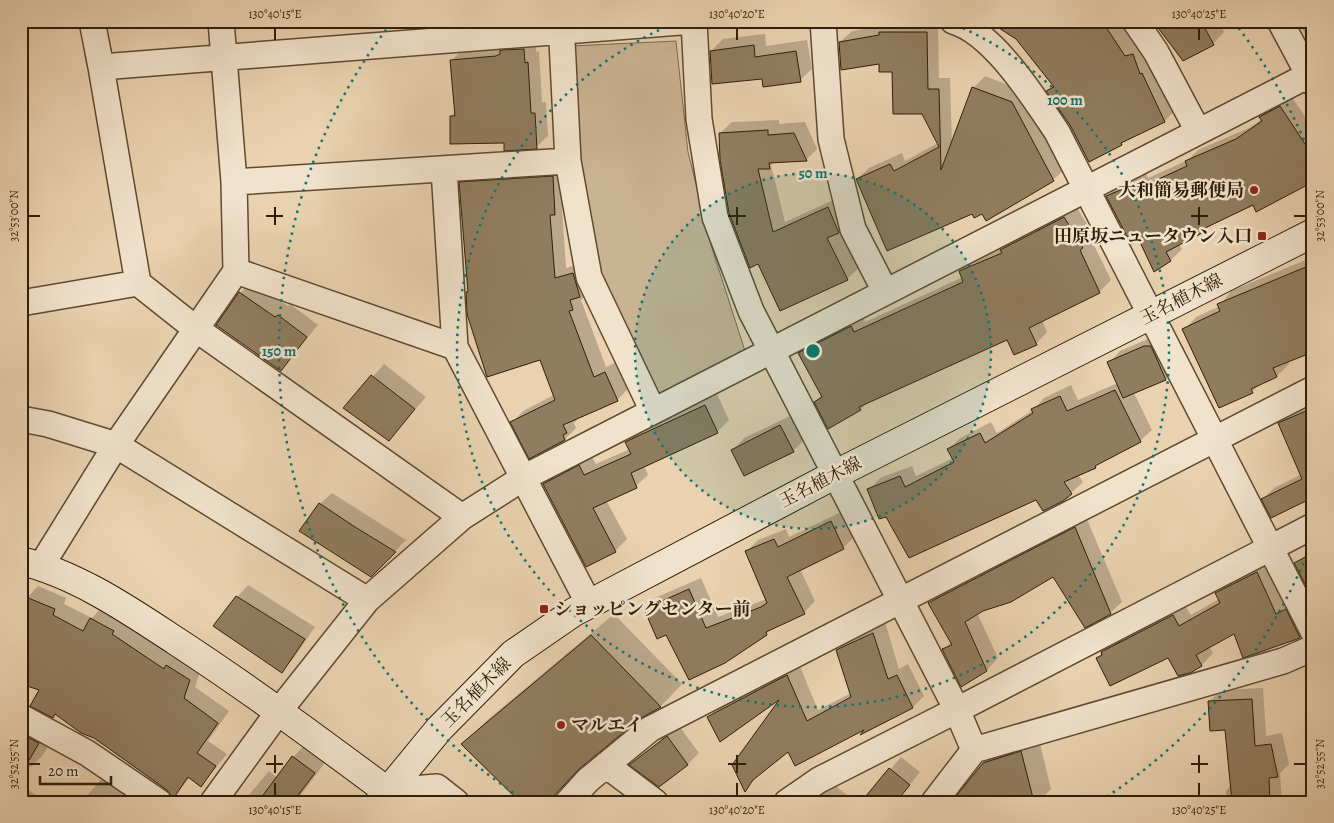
<svg xmlns="http://www.w3.org/2000/svg" width="1334" height="823" viewBox="0 0 1334 823" font-family="Alegreya,'Noto Serif JP',serif">
<rect width="100%" height="100%" fill="#ead2b0"/>
<filter id="stains"><feTurbulence type="fractalNoise" baseFrequency=".004" numOctaves="4"/><feColorMatrix values="0 0 0 0 .2 0 0 0 0 .09 0 0 0 0 .02 0 0 0 .5 -.17"/></filter>
<radialGradient id="worn" r=".72"><stop offset=".6" stop-color="#630" stop-opacity="0"/><stop offset="1" stop-color="#630" stop-opacity=".3"/></radialGradient>
<path fill="#cab393" stroke="#7c684d" d="M 676,41 L 688,152 L 711,245 L 745,351 L 658,399 L 594,268 L 576,180 L 571,46 Z"/>
<path fill="#0003" d="M 892,21 L 944,21 L 938,27 L 939,78 L 950,78 L 952,145 L 973,88 L 985,76 L 1023,91 L 1065,169 L 1053,180 L 983,213 L 972,213 L 857,179 L 869,168 L 902,153 L 905,161 L 938,143 L 923,112 L 893,71 L 840,42 L 852,31 L 888,25 Z
M 990,21 L 1121,21 L 1137,46 L 1154,62 L 1176,109 L 1165,121 L 1126,139 L 1121,144 L 1071,125 L 1048,91 L 1054,85 L 1017,38 Z
M 1164,21 L 1219,21 L 1224,32 L 1213,44 Z
M 1298,21 L 1313,21 L 1313,48 Z
M 765,34 L 766,46 L 807,40 L 812,69 L 800,80 L 763,77 L 711,51 L 723,39 Z
M 535,38 L 536,52 L 539,51 L 542,102 L 546,102 L 548,136 L 536,147 L 505,142 L 451,116 L 456,111 L 451,61 L 463,49 Z
M 1291,96 L 1313,128 L 1313,181 L 1210,224 L 1202,232 L 1179,244 L 1182,249 L 1171,260 L 1140,238 L 1107,196 L 1119,185 L 1146,173 L 1148,178 L 1188,160 L 1198,150 L 1249,128 L 1262,119 L 1261,117 L 1272,106 Z
M 779,120 L 779,124 L 805,122 L 817,149 L 806,160 L 775,162 L 771,165 L 785,222 L 840,197 L 850,220 L 840,230 L 859,268 L 847,279 L 780,309 L 720,133 L 732,122 Z
M 564,165 L 566,202 L 562,206 L 566,268 L 584,263 L 584,297 L 581,300 L 606,367 L 617,362 L 629,388 L 617,400 L 576,418 L 577,420 L 574,423 L 576,428 L 565,439 L 530,457 L 512,423 L 523,411 L 554,395 L 541,359 L 469,291 L 461,183 L 472,171 Z
M 1076,206 L 1094,236 L 1091,239 L 1111,280 L 1099,292 L 1042,320 L 1047,332 L 1036,344 L 1008,338 L 869,401 L 861,409 L 829,427 L 815,402 L 822,395 L 800,353 L 811,342 L 863,315 L 865,322 L 963,277 L 960,271 L 972,260 L 1006,245 L 1013,238 Z
M 1313,257 L 1313,350 L 1288,361 L 1289,364 L 1277,376 L 1260,384 L 1252,392 L 1184,330 L 1196,317 L 1220,306 L 1231,291 Z
M 251,282 L 288,306 L 290,304 L 318,325 L 281,370 L 240,293 Z
M 21,303 L 24,341 L 21,343 Z
M 1157,335 L 1177,367 L 1166,379 L 1134,393 L 1152,430 L 1140,441 L 1078,475 L 1083,482 L 1071,493 L 887,515 L 869,490 L 880,478 L 912,466 L 916,476 L 953,458 L 949,449 L 960,438 L 991,422 L 997,433 L 1033,410 L 1044,398 L 1071,385 L 1078,400 L 1118,383 L 1109,363 L 1120,351 Z
M 384,364 L 426,397 L 389,439 L 345,408 Z
M 717,394 L 729,420 L 717,432 L 644,466 L 648,475 L 636,486 L 606,500 L 627,539 L 615,551 L 544,484 L 556,473 L 591,455 L 596,464 L 630,449 L 627,442 L 638,431 Z
M 1313,401 L 1313,498 L 1272,517 L 1263,499 L 1274,488 L 1302,474 L 1280,423 L 1291,412 Z
M 792,415 L 805,439 L 793,451 L 733,450 L 744,438 Z
M 332,493 L 406,540 L 371,576 L 320,504 Z
M 843,511 L 855,536 L 843,548 L 800,569 L 815,601 L 804,613 L 772,627 L 766,634 L 667,633 L 645,609 L 657,597 L 701,578 L 718,617 L 767,599 L 746,552 L 758,540 L 786,529 L 789,537 Z
M 1086,517 L 1122,602 L 1110,613 L 1053,575 L 977,613 L 998,658 L 987,670 L 943,650 L 951,642 L 929,603 L 941,591 Z
M 1313,549 L 1313,597 L 1296,563 Z
M 1269,561 L 1311,625 L 1300,637 L 1244,656 L 1234,632 L 1209,646 L 1213,653 L 1202,665 L 1190,672 L 1168,656 L 1098,658 L 1114,641 L 1184,604 L 1191,615 L 1219,599 L 1217,593 L 1228,582 Z
M 248,585 L 315,627 L 293,659 L 281,671 L 237,597 Z
M 38,586 L 66,598 L 64,604 L 92,618 L 102,607 L 175,658 L 178,655 L 201,669 L 195,687 L 229,711 L 208,741 L 227,754 L 201,785 L 190,777 L 173,797 L 168,789 L 41,689 L 27,598 Z
M 614,614 L 682,684 L 661,706 L 640,717 L 588,760 L 555,794 L 463,744 L 485,722 Z
M 885,622 L 899,669 L 908,664 L 924,696 L 913,707 L 868,726 L 789,751 L 760,773 L 745,789 L 784,696 L 709,717 L 720,705 L 799,664 L 818,710 L 851,693 L 838,650 L 849,638 Z
M 1263,688 L 1266,736 L 1282,733 L 1289,764 L 1280,773 L 1282,802 L 1226,802 L 1226,791 L 1231,785 L 1226,728 L 1209,702 L 1221,690 Z
M 21,723 L 52,740 L 43,755 L 31,767 L 25,765 L 21,771 Z
M 679,726 L 699,753 L 688,764 L 659,785 L 631,764 Z
M 1038,735 L 1051,789 L 1038,802 L 971,802 L 983,763 L 1001,746 Z
M 309,741 L 330,756 L 300,796 L 307,802 L 243,802 L 269,771 L 277,778 L 293,757 Z
M 901,757 L 920,772 L 896,802 L 863,802 Z
M 102,778 L 134,802 L 82,802 Z
M 21,785 L 46,802 L 21,802 Z
M 834,785 L 856,802 L 811,802 L 813,799 Z"/>
<path fill="#907c5f" stroke="#2f1e07" d="M 988,21 L 1102,21 L 1125,56 L 1133,54 L 1140,74 L 1142,73 L 1165,122 L 1121,143 L 1122,145 L 1089,162 L 1070,125 L 1046,91 L 1054,87 L 1016,39 Z
M 1153,21 L 1201,21 L 1214,45 L 1183,61 Z
M 879,32 L 927,32 L 928,89 L 939,89 L 941,170 L 972,87 L 1012,102 L 1054,181 L 986,221 L 982,214 L 974,218 L 972,214 L 887,251 L 856,179 L 890,164 L 894,171 L 939,147 L 922,114 L 893,114 L 892,72 L 879,72 L 879,64 L 841,70 L 839,42 L 879,35 Z
M 754,45 L 755,57 L 796,51 L 801,82 L 763,87 L 762,79 L 712,84 L 710,51 Z
M 524,49 L 525,63 L 528,62 L 531,113 L 535,113 L 537,149 L 504,151 L 504,143 L 450,144 L 450,116 L 455,116 L 450,60 L 496,56 L 500,54 L 500,50 Z
M 1280,106 L 1313,156 L 1313,182 L 1256,212 L 1253,205 L 1201,230 L 1202,233 L 1166,252 L 1171,261 L 1154,272 L 1139,240 L 1131,244 L 1106,196 L 1135,184 L 1137,189 L 1187,166 L 1185,161 L 1236,139 L 1262,121 L 1259,117 Z
M 768,130 L 768,135 L 794,133 L 807,161 L 769,163 L 770,169 L 758,169 L 773,232 L 828,207 L 839,233 L 827,238 L 848,280 L 780,311 L 758,264 L 750,268 L 729,213 L 720,160 L 719,133 Z
M 553,176 L 555,215 L 550,215 L 555,278 L 573,273 L 580,297 L 570,300 L 573,310 L 569,311 L 594,377 L 605,372 L 618,401 L 563,425 L 567,433 L 563,435 L 565,440 L 529,459 L 510,422 L 555,400 L 540,360 L 487,377 L 467,314 L 466,292 L 468,292 L 459,182 Z
M 1064,217 L 1083,248 L 1080,250 L 1100,293 L 1029,328 L 1037,345 L 1014,355 L 1007,340 L 859,407 L 861,410 L 828,429 L 814,402 L 822,397 L 798,353 L 851,326 L 854,332 L 963,282 L 959,271 L 1002,253 L 1000,250 Z
M 1313,264 L 1313,352 L 1273,368 L 1277,377 L 1251,389 L 1253,393 L 1219,408 L 1182,329 L 1220,311 L 1217,304 Z
M 239,292 L 275,317 L 278,315 L 307,337 L 281,371 L 216,325 Z
M 1144,346 L 1151,346 L 1166,380 L 1123,398 L 1107,362 Z
M 371,375 L 415,409 L 389,441 L 343,408 Z
M 1115,390 L 1141,442 L 1095,466 L 1096,468 L 1064,482 L 1072,494 L 1063,501 L 1043,511 L 1036,500 L 909,558 L 886,517 L 879,519 L 867,489 L 900,476 L 905,487 L 954,462 L 947,449 L 980,433 L 985,443 L 1033,413 L 1031,409 L 1060,396 L 1067,411 Z
M 705,405 L 718,433 L 631,473 L 637,488 L 593,508 L 616,552 L 586,567 L 543,484 L 579,465 L 584,475 L 631,454 L 625,442 Z
M 1313,408 L 1313,503 L 1310,499 L 1271,518 L 1261,499 L 1302,479 L 1278,423 Z
M 780,425 L 794,452 L 744,476 L 731,450 Z
M 319,503 L 355,527 L 396,552 L 371,577 L 299,531 Z
M 831,521 L 844,549 L 787,577 L 805,614 L 766,632 L 767,635 L 725,663 L 689,680 L 666,635 L 657,639 L 644,609 L 689,589 L 706,628 L 761,607 L 767,603 L 745,551 L 774,539 L 778,547 Z
M 1075,527 L 1111,614 L 1085,628 L 1053,577 L 1011,602 L 983,611 L 965,622 L 987,671 L 961,687 L 942,649 L 952,645 L 928,603 Z
M 1313,553 L 1313,599 L 1294,563 Z
M 1257,572 L 1276,614 L 1286,609 L 1300,638 L 1243,658 L 1234,634 L 1196,655 L 1202,666 L 1190,673 L 1178,676 L 1168,658 L 1110,686 L 1096,658 L 1102,655 L 1101,652 L 1173,615 L 1179,626 L 1220,603 L 1215,593 Z
M 21,595 L 55,609 L 53,615 L 83,631 L 90,618 L 114,631 L 112,634 L 164,669 L 166,665 L 190,680 L 184,698 L 218,723 L 197,753 L 216,766 L 201,787 L 188,777 L 173,799 L 167,790 L 94,738 L 81,733 L 55,714 L 53,718 L 30,706 L 39,690 L 21,684 Z
M 236,596 L 305,639 L 282,673 L 213,626 Z
M 873,633 L 888,679 L 897,675 L 913,708 L 860,735 L 864,730 L 795,766 L 788,752 L 753,780 L 745,792 L 732,765 L 779,700 L 720,742 L 707,717 L 787,675 L 807,721 L 851,697 L 836,650 Z
M 591,635 L 661,707 L 641,718 L 579,769 L 548,802 L 520,802 L 461,744 Z
M 1252,699 L 1255,746 L 1271,744 L 1278,777 L 1269,778 L 1270,802 L 1232,802 L 1225,730 L 1210,731 L 1208,701 Z
M 21,734 L 39,743 L 21,774 Z
M 667,736 L 688,765 L 659,787 L 629,765 Z
M 1021,751 L 1034,802 L 969,802 L 957,795 L 983,763 Z
M 292,756 L 315,773 L 293,802 L 258,802 Z
M 889,768 L 910,785 L 896,802 L 861,802 Z"/>
<g fill="none" stroke-linecap="round" stroke-linejoin="round">
<defs>
<path id="street" d="M 92,21 L 101,67 L 693,21
M 561,21 L 568,161 L 589,277 L 653,411
M 694,21 L 699,119 L 715,217 L 751,311 L 957,710 L 1313,526
M 823,21 L 831,139 L 853,229 L 885,291
M 953,21 C 994,33 1034,98 1057,132 L 1313,631
M 1135,21 L 1156,52 L 1198,131
M 1280,21 L 1313,83
M 101,67 L 138,283 L 196,329 L 462,517
M 444,169 L 455,347
M 234,182 L 568,161
M 236,271 L 455,347 L 589,604
M 21,303 L 138,283
M 21,419 L 48,424 L 116,445 L 367,600
M 41,566 L 116,445 L 236,271 L 234,182 L 221,21
M 21,717 L 87,753 L 159,802
M 974,750 L 1283,661 L 1313,648
M 606,765 L 655,802
M 387,791 L 437,787 L 456,802
M 213,802 L 279,711 L 367,600 L 462,517 L 523,478 L 1309,75
M 568,802 L 588,780 L 650,729 L 1313,389
M 787,802 L 819,780 L 957,710 L 974,750 L 934,802"/>
<path id="secondary" d="M 21,561 C 76,574 129,610 176,641 C 248,688 317,739 387,791
M 379,802 L 439,729 L 513,654 L 574,612 L 836,474 L 1313,233"/>
</defs>
<use href="#street" stroke="#5e4b31" stroke-width="28"/>
<use href="#secondary" stroke="#2f1e07" stroke-width="30"/>
<use href="#street" stroke="#f1e2cc" stroke-width="25"/>
<use href="#secondary" stroke="#f1e2cc" stroke-width="28"/>
</g>
<path fill="none" stroke="#2f1e07" stroke-width="2" d="M 275,28 L 275,40M 737,28 L 737,40M 1199,28 L 1199,40M 275,207 L 275,225M 737,207 L 737,225M 1199,207 L 1199,225M 28,216 L 40,216M 266,216 L 283,216M 728,216 L 746,216M 1191,216 L 1208,216M 1294,216 L 1306,216M 275,755 L 275,773M 737,755 L 737,773M 1199,755 L 1199,773M 28,764 L 40,764M 266,764 L 283,764M 728,764 L 746,764M 1191,764 L 1208,764M 1294,764 L 1306,764M 275,783 L 275,796M 737,783 L 737,796M 1199,783 L 1199,796"/>
<circle cx="813" cy="351" r="178" fill="#0f766e" fill-opacity=".12"/>
<g fill="none" stroke="#0f766e" stroke-width="2.5" stroke-dasharray="2.5 5">
<circle cx="813" cy="351" r="178"/>
<path d="M949 22A356 356 0 1 1 677 22"/>
<path d="M1312 542A534 534 0 0 1 1100 801M526 801A534 534 0 0 1 392 22M1234 22A534 534 0 0 1 1312 160"/>
</g>
<g fill="#8f2418" stroke="#f1e2cc" stroke-width="2">
<circle cx="1254" cy="190" r="5"/>
<rect x="1257" y="231" width="10" height="10" rx="2.5"/>
<rect x="539" y="604" width="10" height="10" rx="2.5"/>
<circle cx="561" cy="725" r="5"/>
</g>
<g text-anchor="middle" dominant-baseline="central" stroke-width="5" stroke-linejoin="round" paint-order="stroke">
<g font-size="18" font-weight="bold" fill="#2f1e07" stroke="#f1e2cc" text-anchor="end">
<text x="1244" y="190">大和簡易郵便局</text>
<text x="1252" y="236">田原坂ニュータウン入口</text>
<text x="554" y="609" text-anchor="start">ショッピングセンター前</text>
<text x="571" y="725" text-anchor="start">マルエイ</text>
</g>
<g font-size="18" fill="#2f1e07" stroke="#f1e2cc">
<text transform="translate(1181 299) rotate(-27)">玉名植木線</text>
<text transform="translate(820 482) rotate(-27)">玉名植木線</text>
<text transform="translate(476 692) rotate(-45)">玉名植木線</text>
</g>
</g>
<circle cx="813" cy="351" r="8" fill="#0f766e" stroke="#f1e2cc" stroke-width="2.5"/>
<g font-size="15" text-anchor="middle" font-weight="bold" fill="#0f766e" stroke="#f1e2cc" stroke-width="5" stroke-linejoin="round" paint-order="stroke">
<text x="1065" y="105">100 m</text>
<text x="813" y="178">50 m</text>
<text x="279" y="356">150 m</text>
</g>
<rect width="1334" height="823" fill="none" stroke="#ead2b0" stroke-width="55"/>
<path d="M40 776v8h71v-8" fill="none" stroke="#2f1e07" stroke-width="2.5"/>
<text x="48" y="776" font-size="15" fill="#2f1e07" stroke="#f1e2cc" stroke-width="4" paint-order="stroke">20 m</text>
<rect x="28" y="28" width="1278" height="768" fill="none" stroke="#2f1e07" stroke-width="2"/>
<g font-size="12" text-anchor="middle" fill="#2f1e07">
<text x="275" y="18">130°40'15"E</text>
<text x="737" y="18">130°40'20"E</text>
<text x="1199" y="18">130°40'25"E</text>
<text transform="translate(14 216) rotate(-90)" y="4">32°53'00"N</text>
<text transform="translate(1320 216) rotate(-90)" y="4">32°53'00"N</text>
<text transform="translate(14 764) rotate(-90)" y="4">32°52'55"N</text>
<text transform="translate(1320 764) rotate(-90)" y="4">32°52'55"N</text>
<text x="275" y="814">130°40'15"E</text>
<text x="737" y="814">130°40'20"E</text>
<text x="1199" y="814">130°40'25"E</text>
</g>
<rect width="100%" height="100%" filter="url(#stains)"/>
<rect width="100%" height="100%" fill="url(#worn)"/>
</svg>
